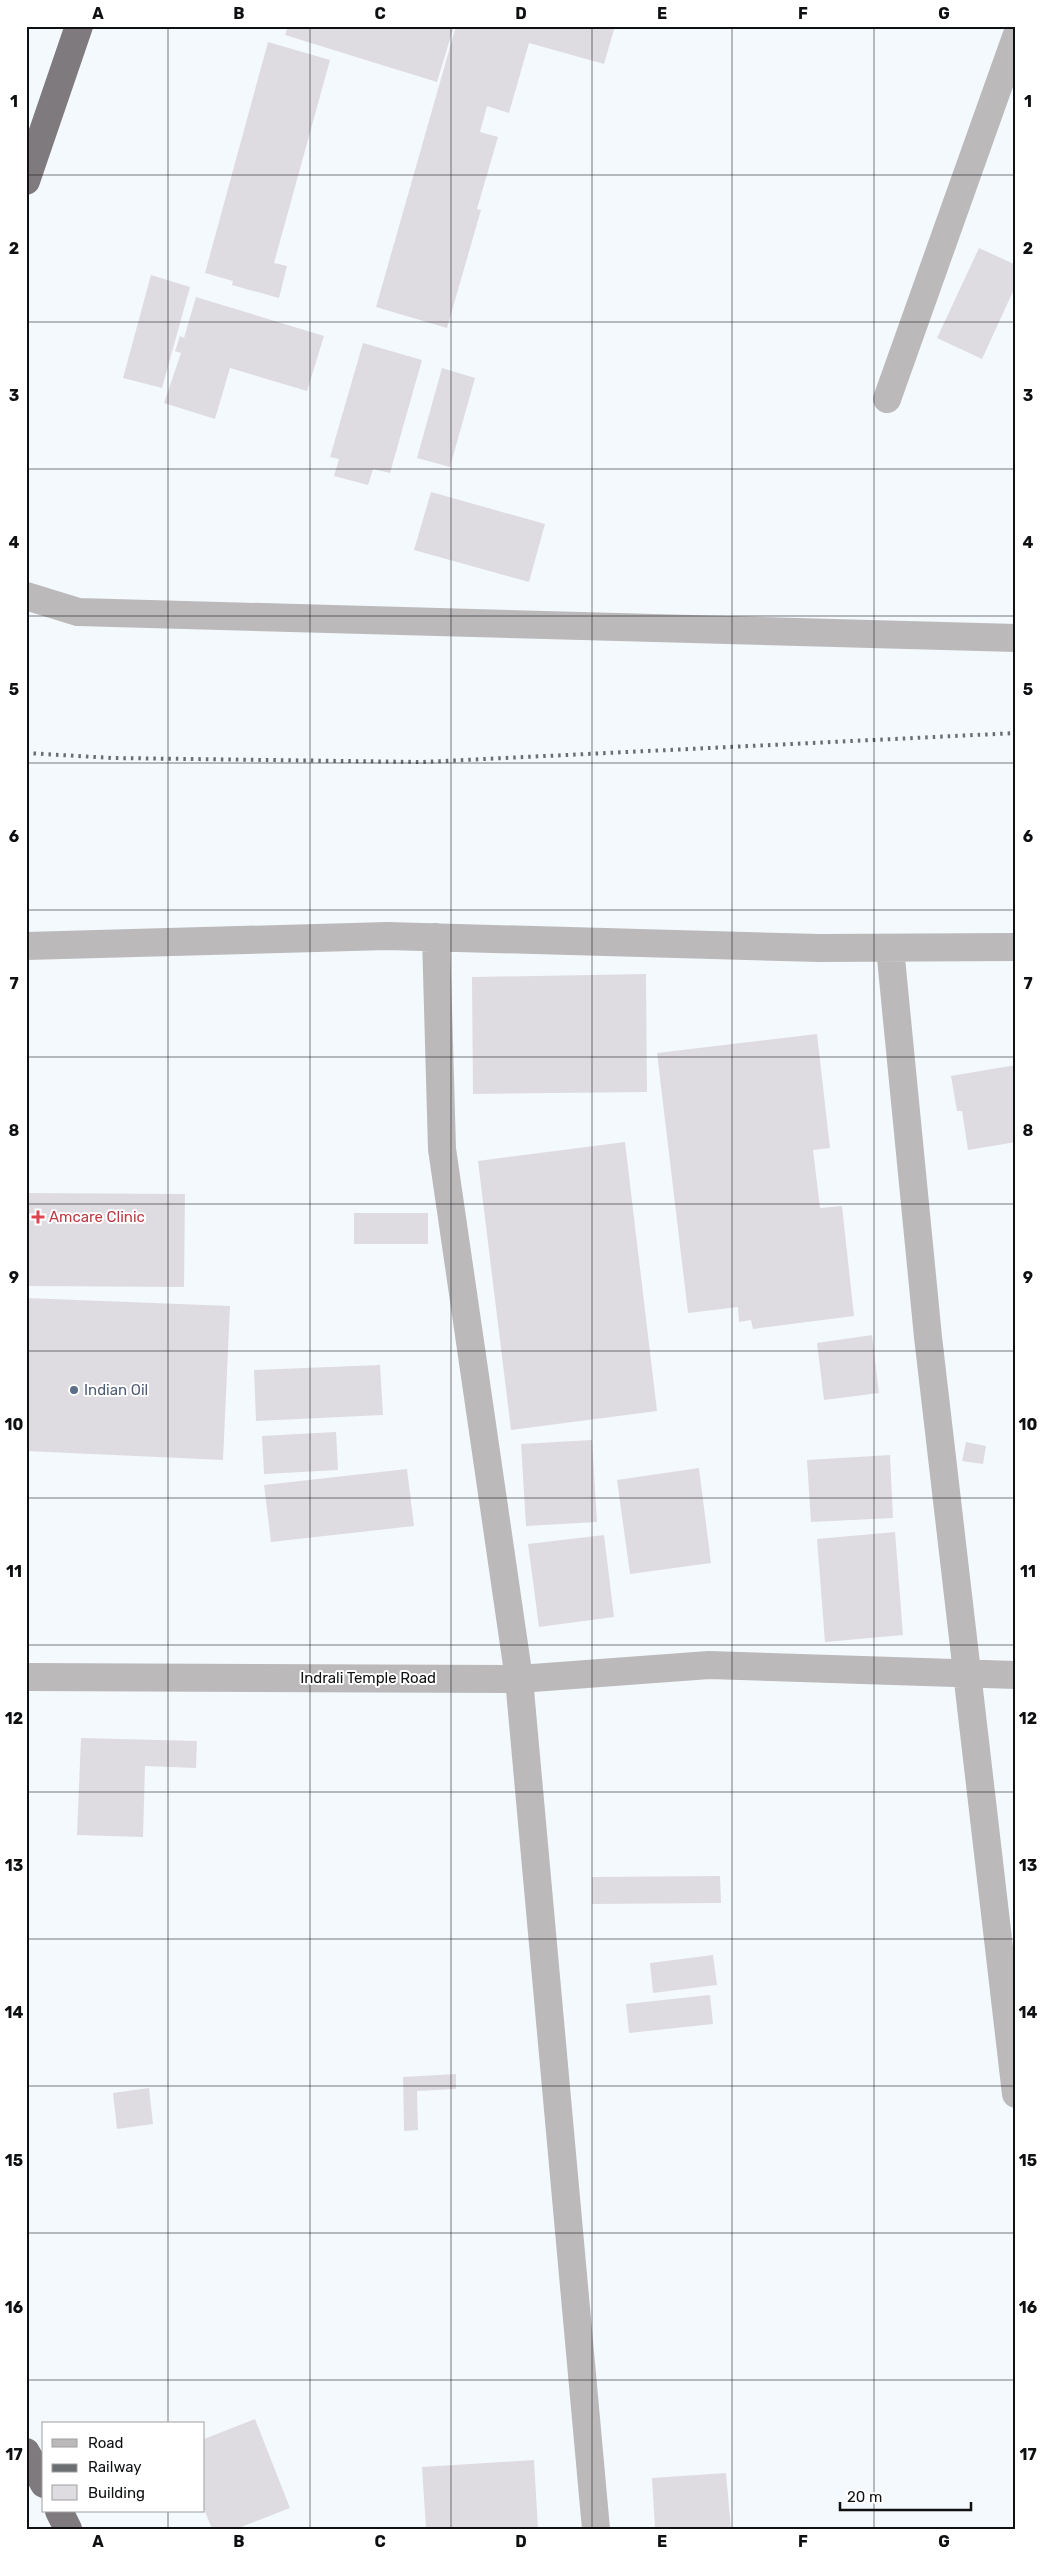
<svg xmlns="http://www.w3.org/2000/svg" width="1042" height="2555" viewBox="0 0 1042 2555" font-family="Rubik,sans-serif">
<rect width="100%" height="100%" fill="#f4f9fd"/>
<path fill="#dfdce1" d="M 288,26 L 454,26 L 437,82 L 285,35 Z
M 456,26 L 615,26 L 604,64 L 529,43 L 509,113 L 487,106 L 480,132 L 498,137 L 477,209 L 481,210 L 447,328 L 376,307 Z
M 268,42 L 330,60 L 274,263 L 287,266 L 279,298 L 232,285 L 233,281 L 205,273 Z
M 979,248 L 1016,265 L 1016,285 L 982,359 L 937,338 Z
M 151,275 L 190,287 L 162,388 L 123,378 Z
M 196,297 L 324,336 L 307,391 L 230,368 L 215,419 L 164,403 L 181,353 L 175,351 L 180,336 L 184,338 Z
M 363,343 L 422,360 L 390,473 L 373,469 L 368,485 L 334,476 L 339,459 L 330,457 Z
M 442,368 L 475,378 L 450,467 L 417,458 Z
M 431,492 L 545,524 L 529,582 L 414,550 Z
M 646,974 L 647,1092 L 473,1094 L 472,977 Z
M 817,1034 L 830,1148 L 813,1150 L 820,1208 L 842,1206 L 854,1316 L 753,1329 L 751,1320 L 739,1322 L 738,1307 L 688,1313 L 657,1053 Z
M 1016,1065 L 1016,1142 L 968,1150 L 962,1111 L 957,1111 L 951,1076 Z
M 625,1142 L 657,1411 L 511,1430 L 478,1161 Z
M 26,1193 L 185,1194 L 184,1287 L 26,1286 Z
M 354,1213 L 428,1213 L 428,1244 L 354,1244 Z
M 26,1298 L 230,1306 L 223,1460 L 26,1451 Z
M 872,1335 L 879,1393 L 824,1400 L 817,1343 Z
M 380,1365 L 383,1415 L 256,1421 L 254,1370 Z
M 336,1432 L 338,1470 L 264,1474 L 262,1436 Z
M 592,1440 L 597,1522 L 526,1526 L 521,1444 Z
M 966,1442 L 986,1446 L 983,1464 L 962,1461 Z
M 890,1455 L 893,1518 L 811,1522 L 807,1460 Z
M 699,1468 L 711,1563 L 630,1574 L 617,1480 Z
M 407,1469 L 414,1526 L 271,1542 L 264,1485 Z
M 895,1532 L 903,1635 L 825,1642 L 817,1539 Z
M 604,1535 L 614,1617 L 539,1627 L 528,1544 Z
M 81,1738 L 197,1741 L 196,1768 L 145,1766 L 143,1837 L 77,1835 Z
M 720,1876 L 721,1903 L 592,1904 L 592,1877 Z
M 713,1955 L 717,1985 L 653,1993 L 650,1963 Z
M 710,1995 L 713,2024 L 629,2033 L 626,2004 Z
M 456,2074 L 456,2089 L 417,2091 L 418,2130 L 404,2131 L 403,2077 Z
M 149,2088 L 153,2124 L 117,2129 L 113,2093 Z
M 255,2419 L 290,2508 L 236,2529 L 212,2529 L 204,2509 L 204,2439 Z
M 534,2460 L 538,2529 L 426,2529 L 422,2467 Z
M 726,2473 L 731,2529 L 655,2529 L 652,2478 Z"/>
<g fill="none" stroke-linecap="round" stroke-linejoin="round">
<path stroke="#bbb9ba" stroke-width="28" d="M 887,399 L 1016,37
M 26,596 L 78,612 L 1016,638
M 436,937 L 442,1149 L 519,1679 L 596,2529
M 26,946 L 387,936 L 819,948 L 1016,947
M 890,948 L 928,1337 L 1016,2094
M 26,1677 L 519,1679 L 709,1665 L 1016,1675"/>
<path stroke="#7f7a7d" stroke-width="28" d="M 26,181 L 79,26
M 26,2452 L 44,2484
M 59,2511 L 68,2529"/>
<path stroke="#6b6e71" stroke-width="4" stroke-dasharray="2.5 5" stroke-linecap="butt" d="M 26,753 L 112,758 L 423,762 L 1016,733"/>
</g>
<path fill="none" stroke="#0e1012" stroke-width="1" stroke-opacity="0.55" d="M 168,26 L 168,2424M 310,26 L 310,2529M 451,26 L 451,2529M 592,26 L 592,2529M 732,26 L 732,2529M 874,26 L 874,2529M 26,175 L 1016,175M 26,322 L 1016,322M 26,469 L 1016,469M 26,616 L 1016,616M 26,763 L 1016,763M 26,910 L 1016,910M 26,1057 L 1016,1057M 26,1204 L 1016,1204M 26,1351 L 1016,1351M 26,1498 L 1016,1498M 26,1645 L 1016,1645M 26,1792 L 1016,1792M 26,1939 L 1016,1939M 26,2086 L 1016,2086M 26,2233 L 1016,2233M 26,2380 L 1016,2380M 168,2511 L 168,2529"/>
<path fill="#e0444e" stroke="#fff" stroke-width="2" d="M35.5 1209.5h5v5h5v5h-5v5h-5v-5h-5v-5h5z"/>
<circle fill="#5c6f8a" stroke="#fff" stroke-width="2" cx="74" cy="1390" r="5"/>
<g text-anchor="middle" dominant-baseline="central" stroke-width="4" stroke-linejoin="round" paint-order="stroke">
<g font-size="15" fill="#be3a42" stroke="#fff" text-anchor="start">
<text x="49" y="1217">Amcare Clinic</text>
</g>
<g font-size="15" fill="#4e5e75" stroke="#fff" text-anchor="start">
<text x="84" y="1390">Indian Oil</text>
</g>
<g font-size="15" fill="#0e1012" stroke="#fff">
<text x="368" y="1678">Indrali Temple Road</text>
</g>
</g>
<rect width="1042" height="2555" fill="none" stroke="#ffffff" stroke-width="55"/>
<rect x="42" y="2422" width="162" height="90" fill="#ffffff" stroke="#9f9fa0"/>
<rect x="52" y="2439" width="25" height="8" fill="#bbb9ba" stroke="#9f9fa0"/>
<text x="88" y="2448" font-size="15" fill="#0e1012">Road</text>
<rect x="52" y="2464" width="25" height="8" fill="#6b6e71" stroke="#9f9fa0"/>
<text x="88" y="2472" font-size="15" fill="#0e1012">Railway</text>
<rect x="52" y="2485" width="25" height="15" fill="#dfdce1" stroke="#9f9fa0"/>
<text x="88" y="2498" font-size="15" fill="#0e1012">Building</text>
<path d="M840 2502v8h131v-8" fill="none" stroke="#0e1012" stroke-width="2.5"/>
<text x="847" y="2502" font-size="15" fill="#0e1012" stroke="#ffffff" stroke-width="4" paint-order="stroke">20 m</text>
<rect x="28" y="28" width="986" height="2500" fill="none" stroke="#0e1012" stroke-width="2"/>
<g font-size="16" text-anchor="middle" font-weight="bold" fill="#0e1012">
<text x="98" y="19">A</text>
<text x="239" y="19">B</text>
<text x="380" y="19">C</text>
<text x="521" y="19">D</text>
<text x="662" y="19">E</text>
<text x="803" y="19">F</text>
<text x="944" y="19">G</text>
<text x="14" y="107">1</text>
<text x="1028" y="107">1</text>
<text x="14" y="254">2</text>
<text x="1028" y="254">2</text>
<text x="14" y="401">3</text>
<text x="1028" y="401">3</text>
<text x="14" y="548">4</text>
<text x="1028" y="548">4</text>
<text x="14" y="695">5</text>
<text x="1028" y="695">5</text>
<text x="14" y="842">6</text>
<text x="1028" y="842">6</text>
<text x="14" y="989">7</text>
<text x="1028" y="989">7</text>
<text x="14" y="1136">8</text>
<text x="1028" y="1136">8</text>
<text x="14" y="1283">9</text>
<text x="1028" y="1283">9</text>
<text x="14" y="1430">10</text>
<text x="1028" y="1430">10</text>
<text x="14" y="1577">11</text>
<text x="1028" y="1577">11</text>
<text x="14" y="1724">12</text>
<text x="1028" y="1724">12</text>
<text x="14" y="1871">13</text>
<text x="1028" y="1871">13</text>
<text x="14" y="2018">14</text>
<text x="1028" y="2018">14</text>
<text x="14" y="2166">15</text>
<text x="1028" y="2166">15</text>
<text x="14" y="2313">16</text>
<text x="1028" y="2313">16</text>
<text x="14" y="2460">17</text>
<text x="1028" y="2460">17</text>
<text x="98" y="2547">A</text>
<text x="239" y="2547">B</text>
<text x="380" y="2547">C</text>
<text x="521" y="2547">D</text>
<text x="662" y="2547">E</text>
<text x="803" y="2547">F</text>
<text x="944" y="2547">G</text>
</g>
</svg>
